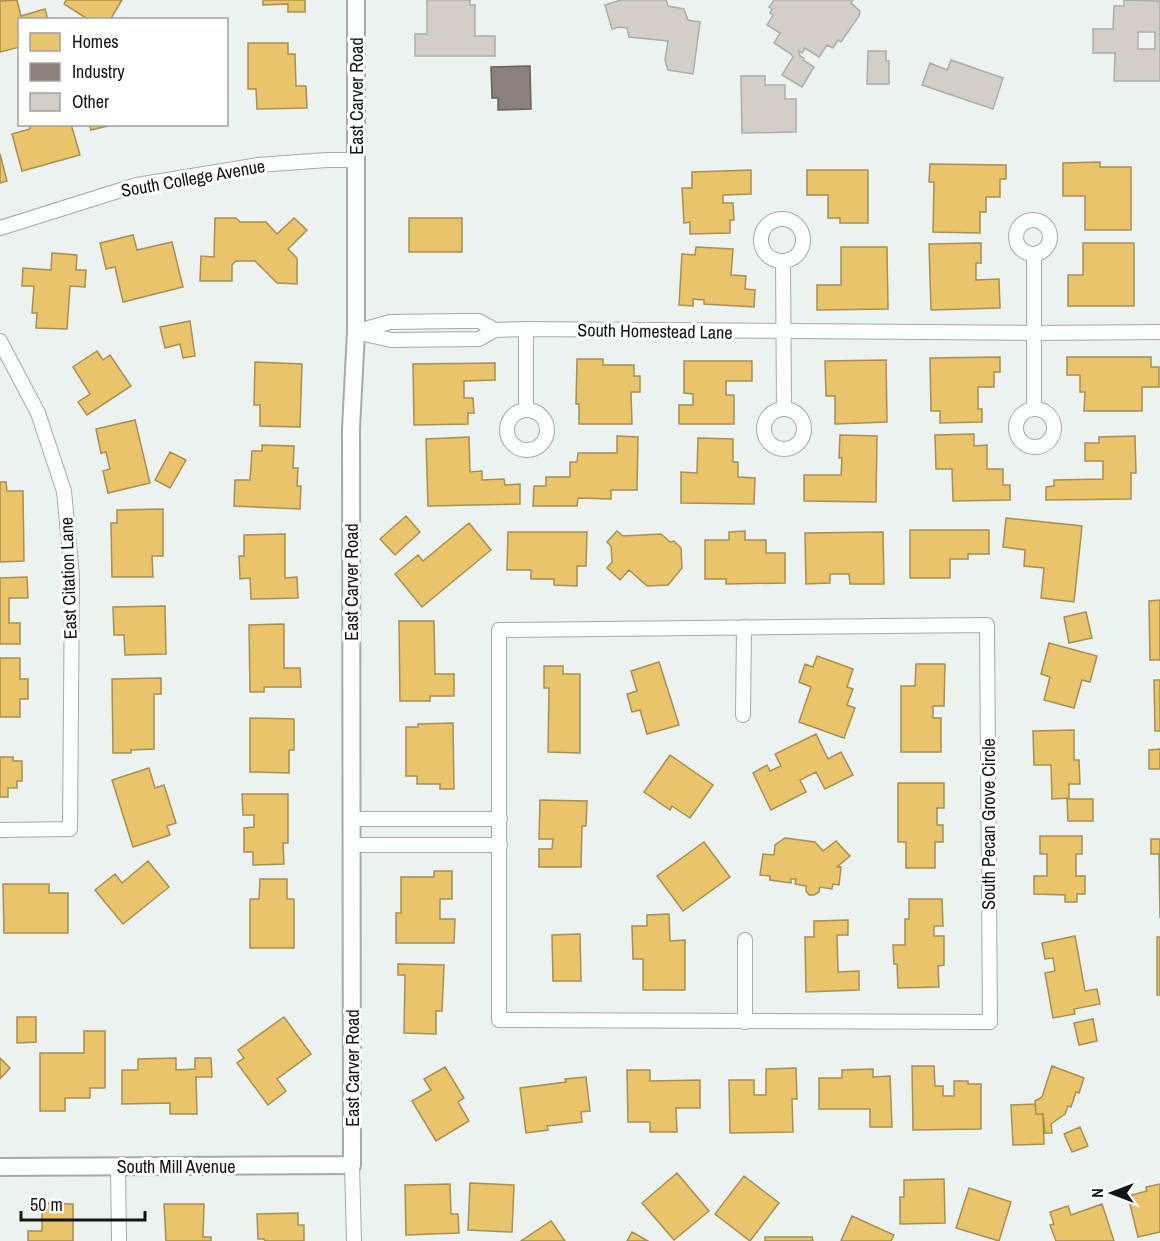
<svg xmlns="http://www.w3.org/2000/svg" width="1160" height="1241" viewBox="0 0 1160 1241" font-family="'Archivo Narrow',sans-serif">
<rect width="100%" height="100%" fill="#ecf2ef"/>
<path fill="#e9c46a" stroke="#a89050" stroke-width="1.5" d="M 17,0 L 21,16 L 45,9 L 48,20 L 20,20 L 20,47 L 0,52 L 0,1 Z
M 66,0 L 122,0 L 110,20 L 89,20 L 64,4 Z
M 263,0 L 305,0 L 305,12 L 288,12 L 288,4 L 263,5 Z
M 248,43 L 288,43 L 288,54 L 295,54 L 296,86 L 306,86 L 307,108 L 257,109 L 256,89 L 248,89 Z
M 29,124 L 71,124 L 80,155 L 22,171 L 12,134 L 30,129 Z
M 89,124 L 116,124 L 91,130 Z
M 0,154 L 7,181 L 0,183 Z
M 1100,162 L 1100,167 L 1131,167 L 1131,230 L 1085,230 L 1085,196 L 1063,196 L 1063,163 Z
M 930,164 L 1006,165 L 1006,179 L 1000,179 L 1000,197 L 986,197 L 986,212 L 980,212 L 980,233 L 933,232 L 934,182 L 929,182 Z
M 751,170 L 751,194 L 723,195 L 723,203 L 733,203 L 734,220 L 730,220 L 730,233 L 690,234 L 690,222 L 684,223 L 682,188 L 692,188 L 692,172 Z
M 807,170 L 868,170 L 868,223 L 840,223 L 840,218 L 828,218 L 828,195 L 807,195 Z
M 215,218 L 236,218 L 240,222 L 266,222 L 277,234 L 294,218 L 307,230 L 288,249 L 297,258 L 297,284 L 277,283 L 255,261 L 236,261 L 232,265 L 232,281 L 200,281 L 201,256 L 214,257 Z
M 409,218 L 462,218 L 462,252 L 409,252 Z
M 133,235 L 137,250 L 172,242 L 183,287 L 123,302 L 115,267 L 106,269 L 100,243 Z
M 981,243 L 981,263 L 976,263 L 976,280 L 999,279 L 1000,308 L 931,310 L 929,244 Z
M 1083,243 L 1134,243 L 1134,306 L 1068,306 L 1068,275 L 1083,275 Z
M 696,247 L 733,249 L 731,275 L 746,276 L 745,289 L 755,290 L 754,307 L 704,304 L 704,300 L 693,299 L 693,306 L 679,305 L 682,254 L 695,255 Z
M 841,247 L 887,247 L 888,309 L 817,310 L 817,285 L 841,285 Z
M 52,253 L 77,255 L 76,270 L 86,270 L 85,287 L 70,286 L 67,329 L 36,328 L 37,313 L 32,313 L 34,286 L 22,286 L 23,268 L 51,270 Z
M 190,321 L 195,356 L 183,358 L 180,344 L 165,348 L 160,327 Z
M 97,351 L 103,360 L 110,355 L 131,386 L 87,415 L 78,402 L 90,394 L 73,367 Z
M 1000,357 L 1000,372 L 994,372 L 994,387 L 978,387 L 978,409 L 982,409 L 982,422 L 940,423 L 940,411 L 931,411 L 930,358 Z
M 1067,357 L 1151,357 L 1151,367 L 1159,367 L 1159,387 L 1142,387 L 1142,411 L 1084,411 L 1085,392 L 1080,392 L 1080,375 L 1067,375 Z
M 577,359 L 603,359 L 603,365 L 634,365 L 634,376 L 640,376 L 640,392 L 631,392 L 632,424 L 579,424 L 579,404 L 576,404 Z
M 886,360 L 887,422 L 835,424 L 835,396 L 826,396 L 825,361 Z
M 684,361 L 752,361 L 752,381 L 726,381 L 726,395 L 734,395 L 734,424 L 679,424 L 679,405 L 693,405 L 693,394 L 684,393 Z
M 255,362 L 302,364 L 300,427 L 260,426 L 260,405 L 254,405 Z
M 495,363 L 495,380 L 464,381 L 464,398 L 473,398 L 474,413 L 468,413 L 468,424 L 414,425 L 413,364 Z
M 135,420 L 150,483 L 108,493 L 103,471 L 110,469 L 106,452 L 101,453 L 96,429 Z
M 974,434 L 974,446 L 987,445 L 987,469 L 1003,469 L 1003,485 L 1010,485 L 1010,500 L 953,501 L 952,469 L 936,469 L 935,435 Z
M 840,435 L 877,436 L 876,502 L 804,501 L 804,475 L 841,475 L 842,458 L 839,458 Z
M 617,436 L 638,437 L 637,490 L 611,490 L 611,499 L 578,498 L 577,506 L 533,506 L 534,486 L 546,486 L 546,477 L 570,477 L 570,462 L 577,462 L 578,453 L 617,453 Z
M 1135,436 L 1136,473 L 1131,473 L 1131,499 L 1046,500 L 1046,487 L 1054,486 L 1054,480 L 1103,479 L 1103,461 L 1085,461 L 1085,443 L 1099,443 L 1099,437 Z
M 469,437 L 470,472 L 482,471 L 482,480 L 504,479 L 505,485 L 520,484 L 520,504 L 428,506 L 426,439 Z
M 698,438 L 733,439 L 733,462 L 738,462 L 738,477 L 755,478 L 754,504 L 681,503 L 681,472 L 697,473 Z
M 262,445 L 294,446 L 293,468 L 298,468 L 297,486 L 301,486 L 300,509 L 234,506 L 235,480 L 250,480 L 252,451 L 262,451 Z
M 170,452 L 186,460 L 170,488 L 155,480 Z
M 0,482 L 6,482 L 7,491 L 23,491 L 24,561 L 0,562 Z
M 163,509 L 163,556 L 152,556 L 153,577 L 112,577 L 111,523 L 117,523 L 117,510 Z
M 406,516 L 420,532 L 395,555 L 380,539 Z
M 1006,518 L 1082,526 L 1074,602 L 1041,598 L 1044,568 L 1024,566 L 1025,550 L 1003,547 Z
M 469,523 L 491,550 L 422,607 L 395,574 L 418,555 L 423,561 Z
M 910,530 L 989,530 L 989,554 L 968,554 L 968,559 L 950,559 L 950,578 L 910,578 Z
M 617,531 L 623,536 L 661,534 L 670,542 L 674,541 L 681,548 L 682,568 L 668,585 L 647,586 L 629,570 L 620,580 L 607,568 L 612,562 L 611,546 L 607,542 Z
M 745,531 L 745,540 L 766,540 L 766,553 L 785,553 L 785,583 L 726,584 L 726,579 L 705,579 L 705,540 L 729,540 L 729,532 Z
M 508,532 L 587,532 L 586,566 L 577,566 L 577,586 L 554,585 L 554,579 L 531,579 L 531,570 L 507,570 Z
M 883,532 L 884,584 L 850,584 L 849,574 L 830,574 L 830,583 L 806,584 L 805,533 Z
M 285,534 L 285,578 L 297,577 L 298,598 L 251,599 L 250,578 L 240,579 L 239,556 L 244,556 L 244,535 Z
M 27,577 L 28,598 L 9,598 L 9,623 L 20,623 L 20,644 L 0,644 L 0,578 Z
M 1160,600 L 1160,660 L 1150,660 L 1149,601 Z
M 165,606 L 166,654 L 125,655 L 124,635 L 114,635 L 113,607 Z
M 1086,612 L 1092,638 L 1069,643 L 1064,617 Z
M 399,621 L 434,621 L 435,674 L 454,674 L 454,696 L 430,696 L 430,701 L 400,701 Z
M 284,624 L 284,668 L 300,668 L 301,687 L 264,687 L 264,692 L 250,692 L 249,625 Z
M 1049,643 L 1097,656 L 1090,682 L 1082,680 L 1074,708 L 1044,700 L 1050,677 L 1041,674 Z
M 817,656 L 853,669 L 847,687 L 853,689 L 847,705 L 855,708 L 844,738 L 799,722 L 811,687 L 799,682 L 805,664 L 813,667 Z
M 0,658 L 20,658 L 20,679 L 28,679 L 28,699 L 20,699 L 20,717 L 0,717 Z
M 659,662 L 679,725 L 647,734 L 640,710 L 632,712 L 627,694 L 637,691 L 631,671 Z
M 916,664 L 945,664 L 944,706 L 933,706 L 933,718 L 941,718 L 941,752 L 901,752 L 901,686 L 915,686 Z
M 544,666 L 563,666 L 563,674 L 580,674 L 580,753 L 548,752 L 549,688 L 544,688 Z
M 161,678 L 161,694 L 154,694 L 154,749 L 131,750 L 131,753 L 113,753 L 112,679 Z
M 1154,680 L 1160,680 L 1160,731 L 1155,731 Z
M 250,718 L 294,719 L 294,750 L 289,750 L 289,773 L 250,772 Z
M 453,723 L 454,789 L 440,789 L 440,784 L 417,784 L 417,776 L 406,776 L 406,727 L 418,727 L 418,724 Z
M 1074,730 L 1074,760 L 1079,760 L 1080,784 L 1069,784 L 1069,798 L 1052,799 L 1051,765 L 1034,765 L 1033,731 Z
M 816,734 L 828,759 L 841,752 L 853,775 L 825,789 L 816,772 L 800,780 L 806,792 L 771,810 L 753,773 L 767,765 L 770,771 L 781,766 L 775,754 Z
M 1160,749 L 1160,769 L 1149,769 L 1149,750 Z
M 670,755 L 713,785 L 690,818 L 672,806 L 670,810 L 644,792 Z
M 0,757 L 13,757 L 13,761 L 22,761 L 22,781 L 17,781 L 17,788 L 8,788 L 8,797 L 0,797 Z
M 149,768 L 155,788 L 164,785 L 176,823 L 167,826 L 170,835 L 133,847 L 112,780 Z
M 898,783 L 944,783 L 944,808 L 937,808 L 937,825 L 943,825 L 943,842 L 935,842 L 935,868 L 906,868 L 906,842 L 898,842 Z
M 242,794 L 288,794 L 288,843 L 283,843 L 284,864 L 253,865 L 253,852 L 244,852 L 244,828 L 254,827 L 254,815 L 243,815 Z
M 1067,799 L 1093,799 L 1093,821 L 1068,821 Z
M 540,800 L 587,801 L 586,826 L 582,826 L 581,867 L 539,867 L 539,849 L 552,849 L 553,839 L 539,839 Z
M 1040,836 L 1082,836 L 1082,854 L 1076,854 L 1076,876 L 1085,876 L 1085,894 L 1077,894 L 1077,902 L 1065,902 L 1065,895 L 1034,894 L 1034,876 L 1047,876 L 1047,854 L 1040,854 Z
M 785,838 L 815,842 L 823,851 L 836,841 L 850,856 L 837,867 L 841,867 L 839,885 L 833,884 L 832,889 L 820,887 L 819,892 L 814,895 L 809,895 L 806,891 L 806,886 L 795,884 L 796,879 L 791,879 L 791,883 L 770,880 L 770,876 L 760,875 L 763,854 L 774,855 L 775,845 Z
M 1151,839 L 1160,839 L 1160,918 L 1159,854 L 1151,854 Z
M 704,842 L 730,877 L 683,911 L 657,876 Z
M 148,861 L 169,887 L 123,924 L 95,890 L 115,874 L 122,883 Z
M 434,871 L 452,871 L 452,899 L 440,899 L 440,919 L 455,919 L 454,943 L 396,943 L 396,913 L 401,913 L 401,877 L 434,877 Z
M 260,879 L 287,879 L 287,899 L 294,899 L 294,948 L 250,948 L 250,899 L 259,899 Z
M 3,884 L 49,884 L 49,893 L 68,893 L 68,933 L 4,933 Z
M 909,899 L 942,899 L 943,926 L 934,926 L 934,936 L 944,936 L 944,965 L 938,966 L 939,987 L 898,988 L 897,964 L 894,964 L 893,945 L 905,945 L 905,919 L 909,919 Z
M 669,914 L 670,941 L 685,940 L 685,990 L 643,990 L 643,959 L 633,959 L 632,926 L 647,926 L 647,915 Z
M 848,920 L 848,935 L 837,935 L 838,972 L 859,971 L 859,990 L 806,992 L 805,937 L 814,937 L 814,921 Z
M 580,934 L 581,981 L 553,981 L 552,935 Z
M 1075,936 L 1085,991 L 1097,989 L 1100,1004 L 1074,1009 L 1075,1014 L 1053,1018 L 1045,973 L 1055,971 L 1053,958 L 1045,959 L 1042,943 Z
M 1157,937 L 1160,937 L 1160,995 L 1157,995 Z
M 398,964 L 444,965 L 442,1011 L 436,1011 L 436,1034 L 404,1033 L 405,975 L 398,975 Z
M 17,1017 L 36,1017 L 36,1042 L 17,1043 Z
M 284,1017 L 311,1054 L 277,1079 L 286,1091 L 268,1105 L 237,1063 L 244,1058 L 238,1050 Z
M 1093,1019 L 1097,1041 L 1079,1045 L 1074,1023 Z
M 84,1031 L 105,1031 L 105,1088 L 90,1088 L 90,1098 L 65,1098 L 65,1111 L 40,1111 L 40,1053 L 84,1053 Z
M 0,1058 L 10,1068 L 0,1079 Z
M 176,1058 L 176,1070 L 195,1069 L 195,1058 L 211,1058 L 212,1077 L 196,1077 L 197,1114 L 170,1114 L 170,1103 L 122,1104 L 122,1070 L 138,1070 L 138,1059 Z
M 912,1066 L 934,1066 L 935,1086 L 943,1086 L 943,1096 L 954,1096 L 954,1081 L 968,1081 L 968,1084 L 981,1084 L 981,1129 L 913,1130 Z
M 1052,1066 L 1084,1078 L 1079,1093 L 1076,1092 L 1071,1107 L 1068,1106 L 1065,1114 L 1051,1124 L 1052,1133 L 1045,1133 L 1043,1114 L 1036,1114 L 1035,1101 L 1042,1097 Z
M 445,1067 L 464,1098 L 458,1102 L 469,1121 L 436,1141 L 412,1101 L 431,1090 L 424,1079 Z
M 796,1068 L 797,1099 L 792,1099 L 793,1132 L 730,1133 L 729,1080 L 754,1080 L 754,1095 L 766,1095 L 766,1069 Z
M 873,1069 L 873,1077 L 890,1076 L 892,1127 L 870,1127 L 870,1109 L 819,1109 L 819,1078 L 842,1078 L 842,1070 Z
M 627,1070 L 650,1070 L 650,1081 L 700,1080 L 700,1108 L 676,1108 L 677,1132 L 650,1132 L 650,1122 L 628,1122 Z
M 586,1077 L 590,1111 L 581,1112 L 582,1122 L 547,1126 L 548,1130 L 526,1133 L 520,1088 L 566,1082 L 565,1079 Z
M 1035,1104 L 1036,1114 L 1043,1114 L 1044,1144 L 1013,1145 L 1011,1105 Z
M 1080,1127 L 1088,1146 L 1072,1152 L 1064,1134 Z
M 677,1173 L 709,1211 L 674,1240 L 642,1203 Z
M 744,1176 L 779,1203 L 750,1241 L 715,1214 Z
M 944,1179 L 945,1223 L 900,1224 L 900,1197 L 904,1197 L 904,1180 Z
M 470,1183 L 514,1185 L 512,1232 L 468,1230 Z
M 450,1184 L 451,1214 L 458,1214 L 459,1233 L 406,1235 L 405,1185 Z
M 1160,1184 L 1160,1232 L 1138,1237 L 1128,1196 L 1147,1191 L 1146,1187 Z
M 969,1188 L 1011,1202 L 999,1241 L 956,1228 Z
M 42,1203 L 73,1204 L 73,1241 L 28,1241 L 28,1231 L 42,1231 Z
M 164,1204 L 204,1204 L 203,1237 L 211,1237 L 211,1241 L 166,1241 Z
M 1102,1204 L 1114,1241 L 1056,1241 L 1050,1225 L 1054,1224 L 1050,1212 L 1068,1206 L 1071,1215 Z
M 298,1213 L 298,1225 L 304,1225 L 304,1241 L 265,1241 L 264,1239 L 258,1239 L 257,1214 Z
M 852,1216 L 894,1235 L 891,1241 L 841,1241 Z
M 551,1221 L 565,1241 L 521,1241 Z
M 632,1232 L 648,1241 L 627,1241 Z
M 765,1237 L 812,1237 L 813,1241 L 765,1241 Z"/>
<path fill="#8a817c" stroke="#66615d" stroke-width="1.5" d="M 530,66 L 531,109 L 498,110 L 498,98 L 492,98 L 491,67 Z"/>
<path fill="#d3cec8" stroke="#acadab" stroke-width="1.5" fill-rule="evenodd" d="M 427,0 L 470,0 L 470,5 L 475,5 L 475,36 L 495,36 L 495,56 L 415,56 L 415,34 L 427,34 Z
M 621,0 L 666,0 L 668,6 L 684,9 L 688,20 L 700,22 L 693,74 L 668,70 L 665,60 L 668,41 L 629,37 L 627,28 L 619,27 L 612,29 L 605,5 Z
M 774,0 L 853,0 L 851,3 L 860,11 L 859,16 L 841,42 L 838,40 L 833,48 L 827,45 L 819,57 L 805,48 L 802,53 L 799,51 L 800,56 L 804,58 L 803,60 L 814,67 L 802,87 L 782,75 L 793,57 L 791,54 L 774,43 L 780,33 L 767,25 L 773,15 L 770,13 L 772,9 L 769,7 Z
M 1124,0 L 1160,1 L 1160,81 L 1114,81 L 1115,53 L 1093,53 L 1093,29 L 1113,29 L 1114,6 L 1124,6 ZM 1138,32 L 1155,32 L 1155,49 L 1138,49 Z
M 868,51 L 886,51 L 886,61 L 889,61 L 889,84 L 867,84 Z
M 951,60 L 1003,78 L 993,109 L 922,85 L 930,63 L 947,70 Z
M 741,76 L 765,76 L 765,85 L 785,85 L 785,99 L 796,99 L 796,132 L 742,133 Z"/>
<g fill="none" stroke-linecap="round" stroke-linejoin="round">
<defs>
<path id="minor" d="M761 240a21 21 0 1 1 42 0a21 21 0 1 1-42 0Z
M1016 237a17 17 0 1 1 34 0a17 17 0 1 1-34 0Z
M 0,228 L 137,185 L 258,165 L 327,160 L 356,160
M 1034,255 L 1034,409
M 783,261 L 784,409
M 526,329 L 526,409
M 358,331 L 390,322 L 459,321 L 479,321 L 495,330
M 356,332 L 391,340 L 479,339 L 495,330 L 526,329 L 1034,333 L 1160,332
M 0,341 L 38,413 L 64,491 L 72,576 L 70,829 L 0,830
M1016 428a19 19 0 1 1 38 0a19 19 0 1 1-38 0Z
M764 429a20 20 0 1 1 40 0a20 20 0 1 1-40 0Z
M507 430a20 20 0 1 1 40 0a20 20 0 1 1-40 0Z
M 987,625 L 990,1022 L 499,1020 L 499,630 Z
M 743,715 L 744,627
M 351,819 L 500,819
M 351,845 L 500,845
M 745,940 L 745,1022
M 352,1165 L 354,1241
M 118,1166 L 119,1241"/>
<path id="tertiary" d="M 0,1167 L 352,1165 L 351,428 L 356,332 L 356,0"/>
</defs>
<use href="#minor" stroke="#a7aaa9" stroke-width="16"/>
<use href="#tertiary" stroke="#a7aaa9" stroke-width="20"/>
<use href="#minor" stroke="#fcfdfd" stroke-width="14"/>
<use href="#tertiary" stroke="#fcfdfd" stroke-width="16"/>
</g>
<g text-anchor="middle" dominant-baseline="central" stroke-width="6" stroke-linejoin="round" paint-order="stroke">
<g font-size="18" fill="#121514" stroke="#fff">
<text transform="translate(356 96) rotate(-90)">East Carver Road</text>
<text transform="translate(193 178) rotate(-10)">South College Avenue</text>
<text transform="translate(655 331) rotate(1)">South Homestead Lane</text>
<text transform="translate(68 578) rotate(-92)">East Citation Lane</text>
<text transform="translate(351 582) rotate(-90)">East Carver Road</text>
<text transform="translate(988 824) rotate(-90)">South Pecan Grove Circle</text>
<text transform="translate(352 1068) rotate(-90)">East Carver Road</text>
<text x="176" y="1166">South Mill Avenue</text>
</g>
</g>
<rect x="18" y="18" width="210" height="108" fill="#ffffff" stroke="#a0a1a1" stroke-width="1.5"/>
<rect x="30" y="33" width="30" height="18" fill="#e9c46a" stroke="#a0a1a1" stroke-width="1.5"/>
<text x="72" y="48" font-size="18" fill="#121514">Homes</text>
<rect x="30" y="63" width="30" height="18" fill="#8a817c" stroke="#a0a1a1" stroke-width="1.5"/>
<text x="72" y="78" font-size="18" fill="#121514">Industry</text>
<rect x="30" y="93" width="30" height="18" fill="#d3cec8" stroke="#a0a1a1" stroke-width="1.5"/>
<text x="72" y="108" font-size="18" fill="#121514">Other</text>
<g transform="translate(1112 1193) rotate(270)" stroke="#ffffff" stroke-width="4.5" paint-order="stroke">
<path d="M0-4.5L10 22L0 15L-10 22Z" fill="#121514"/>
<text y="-9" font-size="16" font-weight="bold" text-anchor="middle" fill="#121514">N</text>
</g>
<path d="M21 1211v9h124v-9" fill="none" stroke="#121514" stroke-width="3"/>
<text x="30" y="1211" font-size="18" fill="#121514" stroke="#ffffff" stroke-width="4.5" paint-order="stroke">50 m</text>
</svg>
